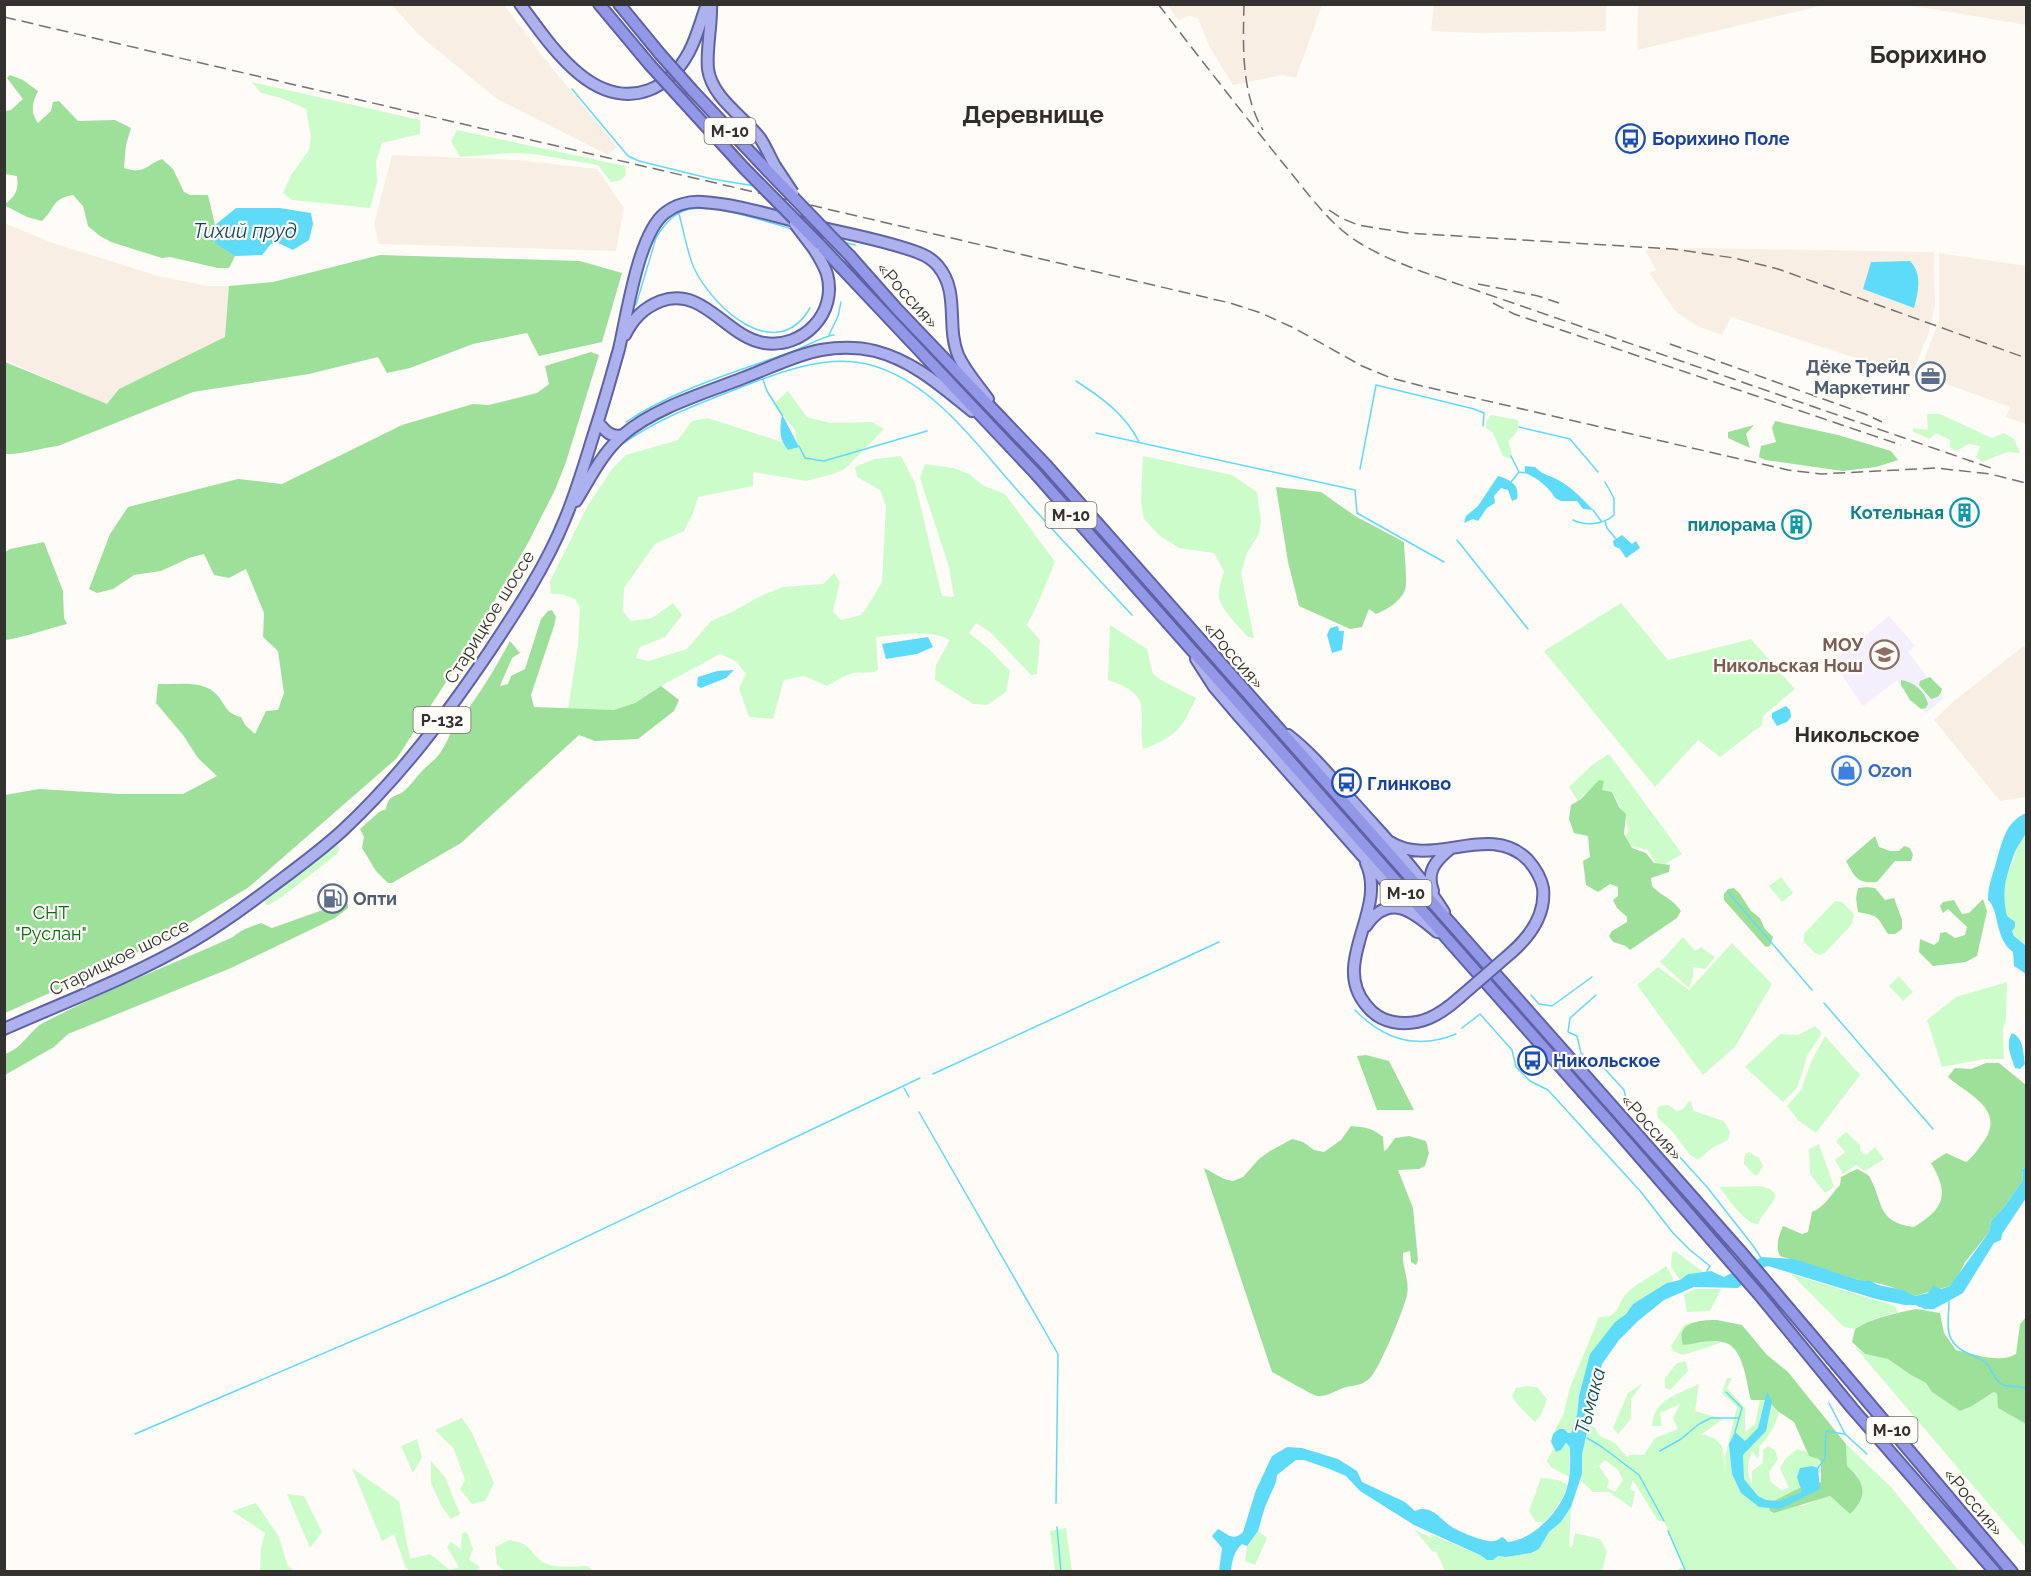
<svg xmlns="http://www.w3.org/2000/svg" width="2031" height="1576" viewBox="0 0 2031 1576" font-family="Raleway,sans-serif">
<rect width="100%" height="100%" fill="#fffbf7"/>
<path fill="#f9eee4" d="M 1434,4 L 1606,5 L 1606,31 L 1475,33 L 1431,31 Z
M 392,5 L 504,5 L 548,63 L 617,147 L 608,155 L 497,99 L 419,35 Z
M 1168,5 L 1322,5 L 1296,78 L 1283,75 L 1233,85 L 1210,48 L 1198,18 L 1188,16 L 1178,20 Z
M 1638,5 L 1824,5 L 1637,50 Z
M 1905,5 L 2026,5 L 2026,25 L 1938,10 Z
M 392,155 L 517,160 L 597,169 L 624,208 L 616,251 L 379,244 L 374,224 Z
M 4,223 L 50,242 L 158,276 L 208,286 L 229,286 L 226,337 L 119,389 L 107,405 L 5,360 Z
M 1698,248 L 1934,252 L 1935,306 L 1928,335 L 1911,376 L 1731,317 L 1722,335 L 1697,326 L 1676,312 L 1649,273 L 1656,270 L 1645,250 Z
M 1939,253 L 2026,266 L 2026,424 L 2006,417 L 2010,407 L 1919,374 L 1939,320 Z
M 2026,644 L 2026,797 L 2000,801 L 1934,720 L 1954,701 Z"/>
<path fill="#f3effd" d="M 1889,616 L 1915,646 L 1908,652 L 1944,698 L 1926,713 L 1897,680 L 1863,706 L 1833,662 Z"/>
<path fill="#ccfcc9" fill-rule="evenodd" d="M 252,82 L 420,120 L 420,134 L 382,143 L 376,162 L 377,182 L 370,208 L 292,200 L 283,193 L 291,175 L 309,150 L 311,137 L 306,109 L 281,98 L 261,93 Z
M 457,130 L 625,166 C 628,178 622,181 611,182 L 598,165 L 534,154 L 510,153 L 460,157 L 451,141 Z
M 788,391 L 807,417 L 830,423 L 872,422 L 884,429 L 845,469 L 833,474 L 806,481 L 753,472 L 753,486 L 698,497 L 693,513 L 684,531 L 655,544 L 624,588 L 623,611 L 631,621 L 652,618 L 673,603 L 682,615 L 665,637 L 640,647 L 636,658 L 649,661 L 687,649 L 711,621 L 730,613 L 761,596 L 783,587 L 823,584 L 834,573 L 840,582 L 833,611 L 841,620 L 861,615 L 867,607 L 882,582 L 886,506 L 880,490 L 857,477 L 855,467 L 874,459 L 901,456 L 915,483 L 942,596 L 954,597 L 949,567 L 920,478 L 925,464 L 953,468 L 969,474 L 984,486 L 1005,494 L 1055,562 L 1038,603 L 1027,625 L 1040,640 L 1037,674 L 1031,675 L 990,632 L 976,623 L 969,633 L 988,648 L 1010,671 L 1006,692 L 987,705 L 973,704 L 935,680 L 936,665 L 950,640 C 926,628 901,635 876,637 L 878,670 C 869,675 863,671 854,673 C 844,675 836,681 827,686 L 804,676 L 784,680 L 773,719 L 749,717 L 739,688 L 746,674 L 736,661 L 720,654 L 661,686 L 635,703 L 615,710 L 568,709 L 578,646 L 580,608 L 575,599 L 561,594 L 551,594 L 550,581 L 588,505 L 612,469 L 626,455 L 678,440 L 692,421 L 708,418 L 782,442 L 788,450 L 797,444 L 795,430 L 774,404 Z
M 1927,414 L 1940,414 L 1992,438 L 2004,433 L 2014,439 L 2020,453 L 2007,452 L 1982,462 L 1976,457 L 1980,446 L 1969,444 L 1956,451 L 1950,447 L 1950,440 L 1936,433 L 1929,439 L 1912,431 L 1914,428 L 1928,430 Z
M 1491,415 L 1518,420 C 1519,431 1516,434 1508,441 L 1512,454 L 1510,459 L 1503,456 L 1493,433 L 1486,428 L 1487,420 Z
M 1143,456 L 1232,475 L 1257,492 L 1261,522 L 1259,534 L 1247,553 L 1241,573 L 1254,638 L 1248,637 C 1239,626 1220,610 1219,596 C 1218,588 1222,579 1224,571 L 1214,553 L 1179,548 L 1160,536 L 1144,519 L 1141,502 Z
M 1621,603 L 1668,660 L 1751,639 L 1795,689 L 1763,716 L 1762,725 L 1720,757 L 1698,740 L 1655,787 L 1544,651 Z
M 1110,625 L 1147,649 L 1153,674 L 1161,680 L 1196,698 C 1181,730 1177,736 1143,749 C 1137,711 1156,696 1108,680 Z
M 1609,754 L 1682,854 L 1659,868 L 1648,850 L 1622,844 L 1629,829 L 1620,805 L 1612,792 L 1602,790 L 1585,793 L 1578,801 L 1569,787 L 1592,765 Z
M 2026,832 L 2026,946 C 2022,942 2016,939 2013,933 C 2005,919 2001,894 2005,878 C 2007,872 2011,867 2013,861 C 2016,851 2020,840 2026,832 Z
M 337,845 L 340,849 L 337,854 L 282,897 L 269,905 L 266,905 L 265,900 L 270,896 L 333,846 Z
M 1781,877 L 1793,893 L 1782,902 L 1769,886 Z
M 1835,901 L 1842,902 L 1854,914 L 1852,924 L 1825,953 L 1819,955 L 1815,953 L 1804,942 L 1804,934 Z
M 1683,937 L 1695,951 L 1701,947 L 1715,957 L 1705,969 L 1693,967 L 1693,977 L 1689,988 L 1660,962 Z
M 1732,943 L 1772,984 L 1735,1047 L 1703,1075 L 1637,985 L 1658,967 L 1689,990 Z
M 1899,976 L 1913,992 L 1903,1001 L 1889,986 Z
M 2007,982 L 2006,1020 L 2003,1030 L 2004,1059 L 1984,1059 L 1942,1067 L 1927,1020 L 1956,997 Z
M 1815,1026 L 1822,1033 L 1808,1054 L 1797,1088 L 1783,1102 L 1745,1067 L 1780,1034 L 1798,1035 Z
M 1825,1036 L 1860,1075 L 1816,1133 L 1799,1121 L 1787,1106 L 1801,1090 L 1812,1060 Z
M 1690,1100 L 1694,1111 L 1724,1121 L 1730,1132 L 1728,1140 L 1712,1148 L 1698,1160 L 1690,1155 L 1672,1131 L 1658,1118 L 1657,1111 L 1659,1106 L 1668,1105 L 1677,1111 L 1683,1109 Z
M 1846,1132 L 1860,1145 L 1860,1150 L 1866,1155 L 1875,1147 L 1884,1159 L 1865,1171 L 1856,1165 L 1843,1174 L 1835,1160 L 1845,1152 L 1836,1141 Z
M 1819,1144 L 1834,1187 L 1825,1193 L 1810,1174 L 1809,1149 Z
M 1749,1152 L 1759,1158 L 1763,1166 L 1758,1175 L 1754,1175 L 1744,1164 L 1745,1154 Z
M 1761,1186 L 1770,1189 L 1776,1195 C 1772,1206 1763,1213 1758,1224 C 1746,1225 1727,1197 1719,1187 Z
M 1675,1251 L 1703,1272 L 1688,1274 L 1680,1280 L 1671,1267 L 1672,1253 Z
M 1666,1266 L 1673,1278 L 1672,1282 L 1633,1304 L 1626,1314 L 1615,1322 L 1579,1396 L 1577,1414 L 1571,1433 L 1559,1429 L 1553,1434 L 1564,1413 L 1569,1390 L 1599,1317 C 1620,1318 1616,1305 1626,1294 C 1637,1282 1654,1276 1666,1266 Z
M 1791,1274 L 1895,1306 L 1898,1313 C 1887,1313 1864,1323 1855,1329 L 1844,1327 Z
M 1694,1289 L 1721,1289 L 1710,1311 L 1687,1312 L 1684,1295 Z
M 1697,1321 L 1687,1325 L 1698,1344 L 1709,1341 L 1723,1342 L 1683,1355 L 1673,1351 L 1671,1346 L 1684,1325 Z
M 1855,1347 L 1865,1354 L 1888,1359 L 1911,1375 L 1926,1383 L 1932,1392 L 1960,1411 L 1972,1406 L 1995,1392 L 1997,1394 C 1997,1411 2014,1416 2026,1424 L 2026,1548 Z
M 1686,1361 L 1688,1371 L 1670,1390 L 1665,1388 L 1665,1378 L 1677,1363 Z
M 1727,1378 L 1732,1378 L 1727,1388 L 1745,1408 L 1745,1432 L 1755,1424 L 1760,1400 L 1770,1403 L 1779,1412 C 1775,1427 1769,1436 1759,1447 L 1759,1456 L 1757,1459 L 1753,1451 C 1746,1463 1747,1474 1752,1485 L 1752,1471 L 1763,1463 L 1763,1450 L 1768,1446 L 1775,1450 L 1778,1459 L 1769,1472 L 1771,1482 L 1781,1490 L 1789,1488 L 1780,1468 L 1785,1459 L 1797,1449 L 1807,1452 L 1809,1456 L 1818,1459 L 1821,1474 L 1814,1471 C 1800,1490 1793,1493 1771,1502 L 1803,1506 L 1823,1497 L 1830,1496 L 1850,1514 L 1861,1484 L 1856,1473 L 1847,1466 L 1846,1444 L 1891,1487 L 1959,1571 L 1679,1571 L 1678,1569 L 1684,1567 L 1664,1521 L 1658,1521 L 1633,1480 L 1630,1489 L 1635,1492 L 1632,1508 L 1609,1492 L 1593,1492 L 1580,1480 L 1582,1474 L 1582,1455 L 1589,1425 L 1594,1427 L 1600,1436 L 1615,1443 L 1627,1457 L 1630,1455 L 1644,1455 L 1655,1438 L 1678,1429 L 1673,1418 L 1680,1404 L 1660,1413 L 1662,1426 L 1652,1426 C 1653,1400 1678,1394 1699,1384 L 1695,1411 L 1723,1419 L 1702,1434 L 1714,1438 L 1722,1446 L 1726,1475 L 1725,1457 L 1737,1407 L 1722,1393 ZM 1605,1460 L 1618,1470 L 1623,1480 L 1615,1492 L 1607,1488 L 1609,1481 L 1599,1466 Z
M 1643,1383 L 1631,1399 L 1631,1419 L 1618,1434 L 1613,1428 L 1628,1393 Z
M 1527,1386 L 1537,1387 L 1547,1399 L 1542,1413 L 1535,1422 L 1518,1405 L 1512,1396 L 1516,1388 Z
M 462,1418 L 472,1433 L 494,1483 L 485,1501 L 472,1504 L 460,1489 L 465,1480 L 454,1449 L 435,1430 Z
M 417,1439 L 422,1457 L 413,1473 L 401,1446 Z
M 1567,1443 L 1570,1447 L 1569,1477 L 1551,1467 L 1547,1461 L 1553,1449 L 1556,1452 L 1560,1450 Z
M 431,1461 L 445,1477 L 460,1514 L 451,1519 L 442,1507 L 431,1483 Z
M 352,1468 L 399,1501 L 410,1559 L 430,1554 L 450,1570 L 459,1567 L 447,1547 L 451,1542 L 461,1549 L 462,1533 L 467,1532 L 473,1549 L 469,1560 L 479,1566 L 478,1571 L 409,1571 L 405,1566 L 394,1534 L 382,1541 Z
M 1541,1478 L 1558,1480 L 1568,1485 C 1563,1500 1555,1510 1544,1522 L 1536,1522 L 1529,1511 Z
M 287,1494 L 304,1496 L 322,1532 L 310,1548 Z
M 256,1503 L 279,1537 L 287,1564 L 294,1571 L 260,1571 L 261,1548 L 265,1533 L 232,1511 Z
M 1571,1507 L 1569,1547 L 1572,1548 L 1575,1533 L 1600,1539 L 1607,1551 L 1602,1571 L 1445,1571 L 1436,1551 L 1433,1552 L 1414,1529 L 1431,1538 L 1430,1534 L 1480,1555 L 1487,1560 L 1498,1556 L 1506,1557 L 1531,1553 L 1539,1549 L 1549,1532 L 1561,1522 Z
M 1066,1528 L 1072,1571 L 1055,1571 L 1050,1531 Z
M 1258,1531 L 1267,1538 L 1255,1565 L 1245,1561 L 1247,1546 Z
M 509,1540 C 532,1544 526,1548 540,1560 C 552,1570 574,1566 588,1566 L 593,1571 L 505,1571 L 497,1565 L 495,1547 Z"/>
<path fill="#9de09a" d="M 10,75 L 23,80 L 38,91 C 32,103 30,112 38,123 L 51,111 L 53,102 L 59,101 L 78,121 L 115,120 L 131,128 L 126,145 L 124,168 C 144,175 146,165 162,159 L 173,169 L 184,192 L 190,195 L 208,195 L 215,225 L 215,242 L 235,256 L 229,268 L 218,268 L 170,257 L 162,258 L 111,242 L 100,236 L 88,226 L 83,206 L 73,195 C 51,199 56,208 42,221 L 27,217 L 4,205 C 15,196 19,191 17,176 L 5,174 L 5,111 L 11,110 L 23,99 L 7,78 Z
M 380,255 L 580,261 L 622,273 L 602,342 L 539,356 L 527,333 L 473,344 L 410,368 L 387,373 L 378,357 L 309,374 L 193,392 L 58,446 C 39,448 23,455 5,454 L 5,362 L 107,404 L 119,389 L 225,337 L 229,286 L 273,282 Z
M 591,352 L 599,355 L 566,462 L 555,490 L 528,543 L 459,662 L 397,758 L 249,887 L 173,933 L 121,961 L 5,1013 L 5,795 L 39,789 L 121,794 L 183,794 L 217,776 L 198,758 L 183,735 L 156,703 L 158,684 C 176,685 199,680 214,692 C 226,702 223,713 241,717 L 245,725 L 255,734 L 266,711 L 278,710 L 284,693 L 278,651 L 263,637 L 264,613 L 246,569 L 229,578 L 214,575 L 204,554 L 189,558 L 161,571 L 134,575 L 113,589 L 97,593 L 89,589 L 110,534 L 128,507 L 238,479 L 282,484 L 402,425 L 473,404 L 489,405 L 537,393 L 549,384 L 545,366 Z
M 1775,421 L 1838,435 L 1891,451 L 1898,460 L 1876,467 L 1843,471 L 1765,460 L 1759,457 L 1761,446 L 1776,442 L 1772,428 Z
M 1754,425 L 1746,434 L 1750,448 L 1728,438 L 1728,432 Z
M 1276,487 L 1321,492 L 1355,516 L 1404,542 C 1404,552 1408,582 1405,590 C 1401,601 1387,610 1376,614 L 1369,609 L 1362,627 L 1350,629 L 1299,606 L 1288,562 Z
M 44,542 L 63,591 L 64,618 L 67,624 C 46,629 26,637 5,640 L 5,552 L 10,549 Z
M 552,610 L 556,617 L 554,626 L 531,695 L 534,707 L 614,710 L 635,703 L 661,686 L 679,700 L 674,711 L 638,739 L 595,741 L 579,735 L 461,843 L 392,883 L 388,883 L 376,871 L 362,848 L 364,837 L 360,829 L 379,812 L 386,809 C 388,794 397,797 404,791 C 411,785 416,777 423,770 C 427,766 432,762 436,758 C 445,749 448,736 455,726 C 476,700 494,671 510,641 L 520,653 L 512,658 L 500,686 L 508,684 L 511,676 L 525,669 L 541,619 L 548,611 Z
M 1930,677 L 1942,689 C 1941,695 1937,698 1931,699 L 1919,685 L 1920,681 Z
M 1901,680 C 1914,682 1925,691 1928,704 L 1926,708 L 1921,709 L 1910,700 L 1901,685 Z
M 1599,780 L 1604,781 L 1602,790 L 1612,792 L 1619,807 L 1626,814 L 1624,834 L 1632,848 L 1646,853 L 1654,863 L 1670,865 L 1669,872 L 1651,878 L 1652,886 C 1662,897 1670,896 1681,911 L 1677,918 L 1630,950 L 1626,946 L 1613,942 L 1609,936 L 1612,931 L 1627,922 L 1627,917 L 1617,908 L 1613,900 L 1618,896 L 1618,887 L 1610,884 L 1598,892 L 1586,885 L 1583,861 L 1590,857 L 1588,836 L 1574,833 L 1569,819 L 1571,805 L 1581,799 Z
M 1875,836 L 1879,847 L 1890,851 L 1899,851 L 1904,846 L 1910,848 L 1913,855 L 1911,861 L 1895,861 L 1877,882 C 1857,884 1855,877 1846,861 Z
M 1867,887 L 1875,888 L 1885,900 L 1894,898 L 1902,920 L 1902,929 L 1895,934 L 1888,934 C 1877,917 1880,916 1858,912 L 1856,898 L 1858,888 Z
M 1734,888 L 1740,894 L 1751,911 L 1760,918 L 1765,929 L 1773,937 L 1770,946 L 1766,947 L 1763,944 L 1724,900 L 1724,894 L 1728,889 Z
M 1983,899 L 1987,911 L 1977,956 L 1966,962 L 1933,966 L 1919,952 L 1920,939 L 1934,945 L 1939,941 L 1940,933 L 1946,932 L 1955,938 L 1965,935 L 1967,927 L 1948,909 L 1943,913 L 1940,906 L 1943,902 L 1954,900 L 1962,914 L 1969,913 Z
M 345,902 L 348,904 L 348,908 L 335,918 L 231,968 L 68,1034 L 54,1047 L 5,1075 L 5,1054 C 23,1048 29,1031 43,1023 C 104,991 170,965 233,937 C 241,930 250,927 261,923 L 272,928 Z
M 1366,1055 L 1389,1061 L 1414,1110 L 1377,1110 L 1357,1056 Z
M 1986,1063 L 1999,1063 L 2026,1085 L 2026,1167 L 2022,1169 L 2023,1180 L 2004,1207 L 1991,1221 L 1989,1232 L 1965,1262 L 1957,1278 L 1950,1286 L 1915,1296 C 1900,1289 1875,1281 1859,1280 L 1780,1256 C 1775,1247 1779,1235 1783,1226 L 1802,1234 L 1808,1232 L 1812,1212 C 1824,1208 1831,1194 1840,1185 L 1841,1177 L 1857,1169 C 1861,1171 1866,1173 1869,1176 C 1884,1201 1875,1222 1914,1227 C 1944,1209 1950,1195 1931,1163 L 1946,1153 L 1966,1162 C 1974,1157 1978,1148 1984,1141 C 2006,1109 1967,1094 1948,1077 L 1955,1068 L 1971,1069 Z
M 1351,1126 C 1364,1127 1373,1128 1383,1137 L 1384,1151 L 1387,1149 L 1395,1138 L 1409,1136 L 1426,1141 L 1429,1153 L 1425,1166 L 1419,1169 L 1398,1170 L 1413,1208 L 1418,1260 L 1416,1265 L 1411,1262 L 1410,1251 L 1403,1253 C 1402,1268 1410,1281 1407,1295 C 1404,1309 1379,1371 1369,1379 C 1361,1386 1353,1385 1343,1388 C 1335,1391 1327,1397 1317,1396 C 1312,1395 1280,1376 1272,1372 L 1204,1168 L 1224,1179 L 1233,1181 L 1243,1177 L 1259,1159 L 1270,1151 L 1292,1139 L 1303,1142 L 1314,1150 L 1324,1152 L 1341,1140 Z
M 1916,1309 L 1940,1313 L 1944,1333 L 1956,1350 C 1975,1354 2000,1364 2016,1354 L 2020,1324 L 2026,1317 L 2026,1424 L 1998,1408 L 1997,1394 L 1994,1392 L 1972,1406 L 1960,1411 L 1932,1392 L 1926,1383 L 1911,1375 L 1888,1359 L 1865,1354 L 1852,1342 L 1855,1329 C 1871,1318 1897,1313 1916,1309 Z
M 1717,1320 L 1742,1325 L 1767,1355 L 1788,1372 L 1846,1444 L 1847,1466 C 1866,1482 1868,1497 1850,1514 L 1830,1496 L 1774,1513 L 1770,1511 L 1769,1506 L 1771,1502 C 1788,1495 1803,1483 1821,1482 L 1821,1462 L 1818,1459 L 1809,1456 L 1794,1422 L 1779,1412 L 1770,1403 L 1764,1400 L 1751,1400 C 1746,1382 1744,1345 1722,1342 C 1710,1339 1696,1344 1683,1345 C 1675,1321 1701,1320 1717,1320 Z"/>
<path fill="#5fdbfa" d="M 236,208 L 280,208 L 311,213 L 313,224 L 309,240 L 293,250 L 278,243 L 271,244 L 262,255 L 235,256 L 215,243 L 215,225 Z
M 1910,261 C 1923,274 1918,293 1914,308 L 1863,289 L 1871,262 Z
M 782,414 L 799,447 L 788,450 C 778,438 780,428 782,414 Z
M 1525,466 L 1535,467 C 1544,476 1550,475 1560,481 C 1573,489 1583,499 1593,510 L 1583,509 L 1577,501 L 1561,501 L 1555,498 C 1550,488 1536,477 1525,473 Z
M 1498,476 C 1511,480 1520,485 1517,499 L 1512,501 L 1508,490 L 1501,488 L 1494,496 L 1495,503 L 1487,508 L 1478,521 L 1473,519 L 1464,523 L 1466,516 L 1478,506 Z
M 1622,535 L 1632,544 L 1636,541 L 1640,548 L 1626,558 L 1620,549 L 1614,546 L 1613,541 Z
M 1338,626 L 1339,631 L 1344,631 L 1342,650 L 1332,653 L 1327,635 L 1330,628 Z
M 928,637 L 933,647 L 917,654 L 886,659 L 882,644 Z
M 734,670 L 726,678 L 701,688 L 697,686 L 698,677 L 717,671 Z
M 1786,706 L 1790,710 L 1791,717 L 1787,722 L 1777,726 L 1772,718 L 1772,713 Z
M 2026,813 C 2027,818 2028,827 2026,832 C 2024,838 2018,845 2015,852 C 2006,876 2001,890 2007,916 L 2015,922 L 2015,927 L 2012,931 L 2014,936 L 2026,946 L 2026,974 L 2014,966 L 2013,952 C 1994,938 2000,911 1988,900 C 1988,884 1993,875 1997,859 C 2003,839 2006,822 2026,813 Z
M 2012,1033 C 2024,1038 2023,1053 2025,1064 L 2020,1069 L 2015,1068 C 2011,1056 2005,1045 2012,1033 Z
M 2026,1167 L 2026,1198 L 2002,1234 L 2001,1240 L 1994,1243 L 1963,1293 L 1934,1309 L 1925,1309 L 1915,1305 L 1905,1305 L 1876,1299 L 1768,1266 L 1760,1269 L 1738,1288 L 1694,1287 L 1664,1300 L 1638,1321 L 1619,1340 L 1602,1364 L 1582,1455 L 1582,1474 L 1571,1507 L 1561,1522 L 1549,1532 L 1539,1549 L 1531,1553 L 1506,1557 L 1498,1556 L 1493,1560 L 1487,1560 L 1480,1555 L 1414,1525 L 1360,1491 L 1346,1476 L 1327,1468 L 1304,1460 L 1296,1460 L 1277,1475 L 1276,1482 L 1265,1507 L 1258,1531 L 1247,1546 L 1242,1544 C 1234,1551 1232,1561 1231,1571 L 1219,1571 L 1222,1548 L 1212,1536 L 1218,1529 C 1228,1534 1233,1542 1243,1532 L 1256,1490 L 1272,1456 L 1287,1447 L 1302,1448 L 1338,1459 L 1357,1471 L 1362,1482 L 1405,1502 L 1415,1511 C 1431,1503 1441,1520 1452,1527 C 1460,1532 1486,1543 1494,1541 C 1497,1541 1500,1538 1503,1537 L 1508,1542 C 1532,1540 1560,1512 1567,1488 C 1571,1475 1570,1460 1570,1447 L 1566,1443 L 1561,1450 L 1556,1452 L 1551,1442 L 1553,1434 L 1559,1429 L 1564,1429 L 1568,1433 L 1571,1433 L 1577,1414 L 1579,1396 L 1590,1354 L 1615,1322 L 1626,1314 L 1633,1304 L 1667,1283 L 1680,1280 L 1688,1274 L 1711,1271 L 1724,1277 L 1762,1257 L 1794,1259 L 1859,1280 L 1871,1281 L 1878,1285 L 1903,1290 L 1915,1296 L 1928,1293 L 1933,1286 L 1941,1289 L 1950,1286 L 1989,1232 L 1991,1221 L 2004,1207 L 2023,1180 L 2022,1169 Z
M 1767,1392 L 1772,1401 L 1766,1431 L 1743,1455 L 1744,1479 L 1758,1496 L 1766,1500 L 1779,1501 L 1802,1492 L 1797,1477 L 1800,1468 L 1812,1466 L 1818,1468 L 1820,1489 L 1780,1509 L 1759,1507 L 1741,1493 L 1732,1474 L 1729,1444 L 1735,1432 L 1745,1441 L 1758,1428 Z"/>
<g fill="none" stroke-linecap="round" stroke-linejoin="round">
<path stroke="#5fdbfa" stroke-width="1.5" d="M 572,89 L 628,156 L 639,161 L 712,179 L 755,186
M 679,214 C 684,232 687,252 694,268 C 713,308 776,366 810,308
M 843,242 L 855,245
M 636,305 L 656,238 C 663,226 672,214 686,210 C 710,202 767,222 792,229
M 829,335 L 838,316 L 841,302
M 763,380 L 767,391 L 782,415
M 1076,381 C 1101,397 1126,415 1139,442
M 626,422 C 673,390 738,371 791,352 C 803,348 823,336 834,335
M 1519,427 L 1570,439 L 1598,472
M 1096,433 L 1355,490 L 1357,513 L 1444,562
M 624,443 C 657,419 696,405 734,390 C 774,374 824,354 867,364 C 932,380 976,444 1018,491 C 1055,533 1094,574 1132,615
M 799,446 L 805,458 L 824,461 L 927,431
M 1511,456 L 1519,472 L 1525,473
M 1360,469 L 1376,385 L 1474,409 L 1484,413 L 1483,426
M 1511,482 L 1519,472
M 1593,510 L 1601,521
M 1573,520 C 1585,526 1603,525 1614,515 L 1614,498 L 1605,482
M 1605,521 L 1607,528 L 1616,539
M 1457,540 L 1528,629
M 1728,892 L 1812,990
M 1531,995 L 1539,1004 L 1552,1006 L 1592,977
M 1596,995 L 1570,1018 L 1568,1032 L 1577,1036 L 1581,1053 L 1595,1067 L 1604,1068 L 1624,1090 L 1626,1098 L 1707,1187 L 1754,1247 L 1761,1258
M 1824,1003 L 1933,1129
M 1355,1010 C 1383,1039 1417,1050 1456,1034
M 1462,1028 L 1480,1014 L 1512,1050 L 1516,1067 L 1530,1081 L 1548,1090 L 1641,1192 L 1673,1233 L 1690,1250 L 1710,1266 L 1707,1271
M 933,1074 L 1219,942
M 904,1088 L 909,1097
M 919,1112 L 1058,1354 L 1056,1503
M 1949,1301 C 1949,1322 1942,1340 1965,1352 C 1971,1355 1980,1358 1986,1363 C 1992,1369 1994,1381 2003,1385 C 2011,1388 2019,1385 2026,1389
M 1726,1392 L 1742,1408 L 1735,1432
M 1829,1403 L 1845,1434 L 1867,1454
M 135,1434 L 504,1276 L 920,1078
M 1587,1438 L 1602,1447 L 1639,1475 L 1664,1521
M 1660,1451 L 1681,1439 L 1699,1424 L 1711,1418 L 1739,1418
M 1818,1468 L 1825,1458 L 1826,1431 L 1844,1434
M 1057,1527 L 1061,1572
M 1668,1531 L 1686,1572"/>
<defs>
<path id="primary" d="M 520,4 C 549,43 592,111 649,90 C 667,83 680,69 689,52 C 697,37 701,20 707,4
M 711,4 C 712,26 706,48 708,69 C 712,98 743,116 760,138 C 766,147 770,157 775,166
M 625,335 C 633,319 643,308 661,301 C 704,286 726,337 764,343 C 803,349 838,313 827,274 C 824,265 819,257 814,249
M 598,422 C 605,431 611,438 623,435
M 576,501 C 591,477 602,453 623,435 C 654,408 705,393 743,378 C 768,369 794,355 821,350 C 839,347 858,347 875,351 C 914,361 942,387 972,411
M 1196,659 L 1214,687 L 1237,714 L 1414,914
M 1288,735 C 1314,755 1334,781 1356,805 C 1386,839 1420,873 1444,912
M 1390,842 C 1433,869 1490,821 1528,860 C 1535,868 1541,878 1543,888 C 1546,915 1530,936 1512,952
M 1366,863 C 1388,910 1330,962 1366,1005 C 1373,1014 1382,1020 1393,1022 C 1420,1027 1440,1015 1459,998
M 1433,891 C 1426,872 1435,861 1450,849
M 1366,926 C 1389,892 1413,911 1437,932
M 4,1029 C 67,1001 134,976 193,941 C 220,925 245,907 270,888 C 294,870 319,852 342,831 C 399,778 445,717 489,652 C 517,610 546,566 565,519 C 578,488 587,455 597,424 C 605,399 612,374 619,349 C 627,315 638,234 665,213 C 675,205 689,201 702,202 C 737,204 773,216 807,224 C 842,233 886,240 919,253 C 927,256 933,260 938,266 C 960,292 946,326 958,355 C 965,371 978,385 988,399"/>
<path id="trunk" d="M 599,4 L 650,65
M 619,4 L 660,54
M 692,90 L 768,171
M 682,100 L 744,168
M 819,244 L 1036,474 L 1619,1133 L 1762,1298 L 1852,1408 L 1995,1572
M 850,256 L 896,308 L 1046,465 L 1741,1252 L 2012,1572"/>
</defs>
<use href="#primary" stroke="#5f63a3" stroke-width="14"/>
<use href="#trunk" stroke="#5f63a3" stroke-width="14"/>
<use href="#primary" stroke="#adb1ed" stroke-width="10"/>
<use href="#trunk" stroke="#9297e7" stroke-width="10"/>
<path stroke="#747170" stroke-width="1.5" stroke-dasharray="12 6" stroke-linecap="butt" d="M 1158,4 C 1199,57 1240,110 1282,162 C 1298,181 1314,203 1332,221 C 1356,246 1391,260 1423,272 L 1994,469
M 1244,4 C 1243,46 1241,93 1263,130
M 4,17 L 1230,303 L 1261,313 L 1294,328 L 1362,366 L 1391,378 L 1422,386 L 1788,470 L 1821,474 L 1936,468 L 1990,474 L 2026,483
M 1329,210 L 1341,218 L 1358,225 L 1407,233 L 1673,249 L 1734,258 L 1778,269 L 2026,358
M 1478,284 L 1538,296 L 1559,303
M 1493,303 L 1514,314 L 1901,445
M 1670,344 L 1865,414 L 1882,422"/>
<defs>
<path id="primary-bridge" d="M 775,166 L 793,193
M 795,224 L 814,249
M 1459,998 L 1512,952"/>
<path id="trunk-bridge" d="M 660,54 L 692,90
M 650,65 L 682,100
M 744,168 L 819,244
M 768,171 L 850,256"/>
</defs>
<use href="#primary-bridge" stroke="#5f63a3" stroke-width="14" stroke-linecap="butt"/>
<use href="#trunk-bridge" stroke="#5f63a3" stroke-width="14" stroke-linecap="butt"/>
<use href="#primary-bridge" stroke="#adb1ed" stroke-width="10"/>
<use href="#trunk-bridge" stroke="#9297e7" stroke-width="10"/>
</g>
<defs>
<symbol id="bus-ring" viewBox="-11 -11 22 22"><circle r="9.5" fill="#fffbf7" stroke="#1a4fb4" stroke-width="1.5"/><path d="M-5-6H5V4H4V6H2V4H-2V6H-4V4H-5ZM-3.5-4V0h7V-4ZM-3.5 1.2v1.5H-2V1.2ZM2 1.2v1.5H3.5V1.2Z" fill="#1a4fb4"/></symbol>
<symbol id="office-ring" viewBox="-11 -11 22 22"><circle r="9.5" fill="#fffbf7" stroke="#5c6f8a" stroke-width="1.5"/><path d="M-6-3h4V-5.5h4V-3h4V5H-6ZM-1-4.5V-3h2v-1.5ZM-6 0V1H6V0Z" fill="#5c6f8a"/></symbol>
<symbol id="building-ring" viewBox="-11 -11 22 22"><circle r="9.5" fill="#fffbf7" stroke="#0f9aa8" stroke-width="1.5"/><path d="M-4-6H4V6H1V3H-1V6H-4ZM-2.5-4.3h1.7v1.8h-1.7ZM.8-4.3h1.7v1.8H.8ZM-2.5-1h1.7V.8h-1.7ZM.8-1h1.7V.8H.8Z" fill="#0f9aa8"/></symbol>
<symbol id="school-ring" viewBox="-11 -11 22 22"><circle r="9.5" fill="#fffbf7" stroke="#8d6e63" stroke-width="1.5"/><path d="M0-5L7-2L0 1L-7-2ZM-4 1L0 2.5L4 1V4Q0 6-4 4Z" fill="#8d6e63"/></symbol>
<symbol id="shop-ring" viewBox="-11 -11 22 22"><circle r="9.5" fill="#fffbf7" stroke="#3f7fe0" stroke-width="1.5"/><path d="M-5-2.5h2.3a2.7 3.5 0 0 1 5.4 0H5L5.5 6h-11ZM-1.5-2.5h3a1.5 2.3 0 0 0-3 0Z" fill="#3f7fe0"/></symbol>
<symbol id="fuel-ring" viewBox="-11 -11 22 22"><circle r="9.5" fill="#fffbf7" stroke="#5c6f8a" stroke-width="1.5"/><path d="M-5.5-6h7V0h2V4h1.3V-2.5L3-4.5l.8-.8L6-3V5H2.5V1h-1V6h-7ZM-4.2-4.7v3.2H.2V-4.7Z" fill="#5c6f8a"/></symbol>
</defs>
<g fill-rule="evenodd">
<use href="#bus-ring" x="1614" y="122" width="33" height="33"/>
<use href="#office-ring" x="1914" y="360" width="33" height="33"/>
<use href="#building-ring" x="1948" y="496" width="33" height="33"/>
<use href="#building-ring" x="1780" y="508" width="33" height="33"/>
<use href="#school-ring" x="1868" y="638" width="33" height="33"/>
<use href="#shop-ring" x="1830" y="754" width="33" height="33"/>
<use href="#bus-ring" x="1330" y="766" width="33" height="33"/>
<use href="#fuel-ring" x="316" y="882" width="33" height="33"/>
<use href="#bus-ring" x="1516" y="1044" width="33" height="33"/>
</g>
<g text-anchor="middle" dominant-baseline="central" stroke-width="4.5" stroke-linejoin="round" paint-order="stroke">
<g fill="#fffbf7" stroke="#716e6c" stroke-width="1.5">
<rect x="704.5" y="118" width="51" height="26" rx="4.5"/>
<rect x="1045.5" y="502" width="51" height="26" rx="4.5"/>
<rect x="413.5" y="707" width="57" height="26" rx="4.5"/>
<rect x="1380.5" y="880" width="51" height="26" rx="4.5"/>
<rect x="1866.5" y="1417" width="51" height="26" rx="4.5"/>
</g>
<g font-size="16" font-weight="bold" fill="#343231">
<text x="730" y="131">М-10</text>
<text x="1071" y="515">М-10</text>
<text x="442" y="720">Р-132</text>
<text x="1406" y="893">М-10</text>
<text x="1892" y="1430">М-10</text>
</g>
<g font-size="18" font-weight="bold" fill="#164399" stroke="#fffbf7" text-anchor="start">
<text x="1652" y="138">Борихино Поле</text>
<text x="1367" y="783">Глинково</text>
<text x="1553" y="1060">Никольское</text>
</g>
<g font-size="18" fill="#343231" stroke="#fffbf7">
<text transform="translate(908 295) rotate(48)">«Россия»</text>
<text transform="translate(489 617) rotate(-58)">Старицкое шоссе</text>
<text transform="translate(1234 655) rotate(49)">«Россия»</text>
<text transform="translate(119 957) rotate(-26)">Старицкое шоссе</text>
<text transform="translate(1652 1127) rotate(48)">«Россия»</text>
<text transform="translate(1974 1502) rotate(50)">«Россия»</text>
</g>
<g font-size="18" font-weight="bold" fill="#4e5e75" stroke="#fffbf7" text-anchor="end">
<text x="1910" y="366">Дёке Трейд<tspan x="1910" dy="21">Маркетинг</tspan></text>
<text x="353" y="898" text-anchor="start">Опти</text>
</g>
<g font-size="18" font-weight="bold" fill="#0d838f" stroke="#fffbf7" text-anchor="end">
<text x="1944" y="512">Котельная</text>
<text x="1776" y="524">пилорама</text>
</g>
<g font-size="18" font-weight="bold" fill="#785e54" stroke="#fffbf7" text-anchor="end">
<text x="1863" y="644">МОУ<tspan x="1863" dy="21">Никольская Нош</tspan></text>
</g>
<g font-size="18" font-weight="bold" fill="#366cbe" stroke="#fffbf7" text-anchor="start">
<text x="1868" y="770">Ozon</text>
</g>
<g font-size="18" fill="#076a0f" stroke="#fffbf7">
<text x="51" y="912">СНТ<tspan x="51" dy="21">"Руслан"</tspan></text>
</g>
<g font-size="20" font-style="italic" fill="#124956" stroke="#fffbf7">
<text x="245" y="231">Тихий пруд</text>
<text transform="translate(1590 1401) rotate(-75)">Тьмака</text>
</g>
<g font-size="21" font-weight="bold" fill="#312d2a" stroke="#fffbf7">
<text x="1857" y="734">Никольское</text>
</g>
<g font-size="24" font-weight="bold" fill="#312d2a" stroke="#fffbf7">
<text x="1928" y="54">Борихино</text>
<text x="1033" y="114">Деревнище</text>
</g>
</g>
<rect width="2031" height="1576" fill="none" stroke="#343231" stroke-width="12"/>
</svg>
